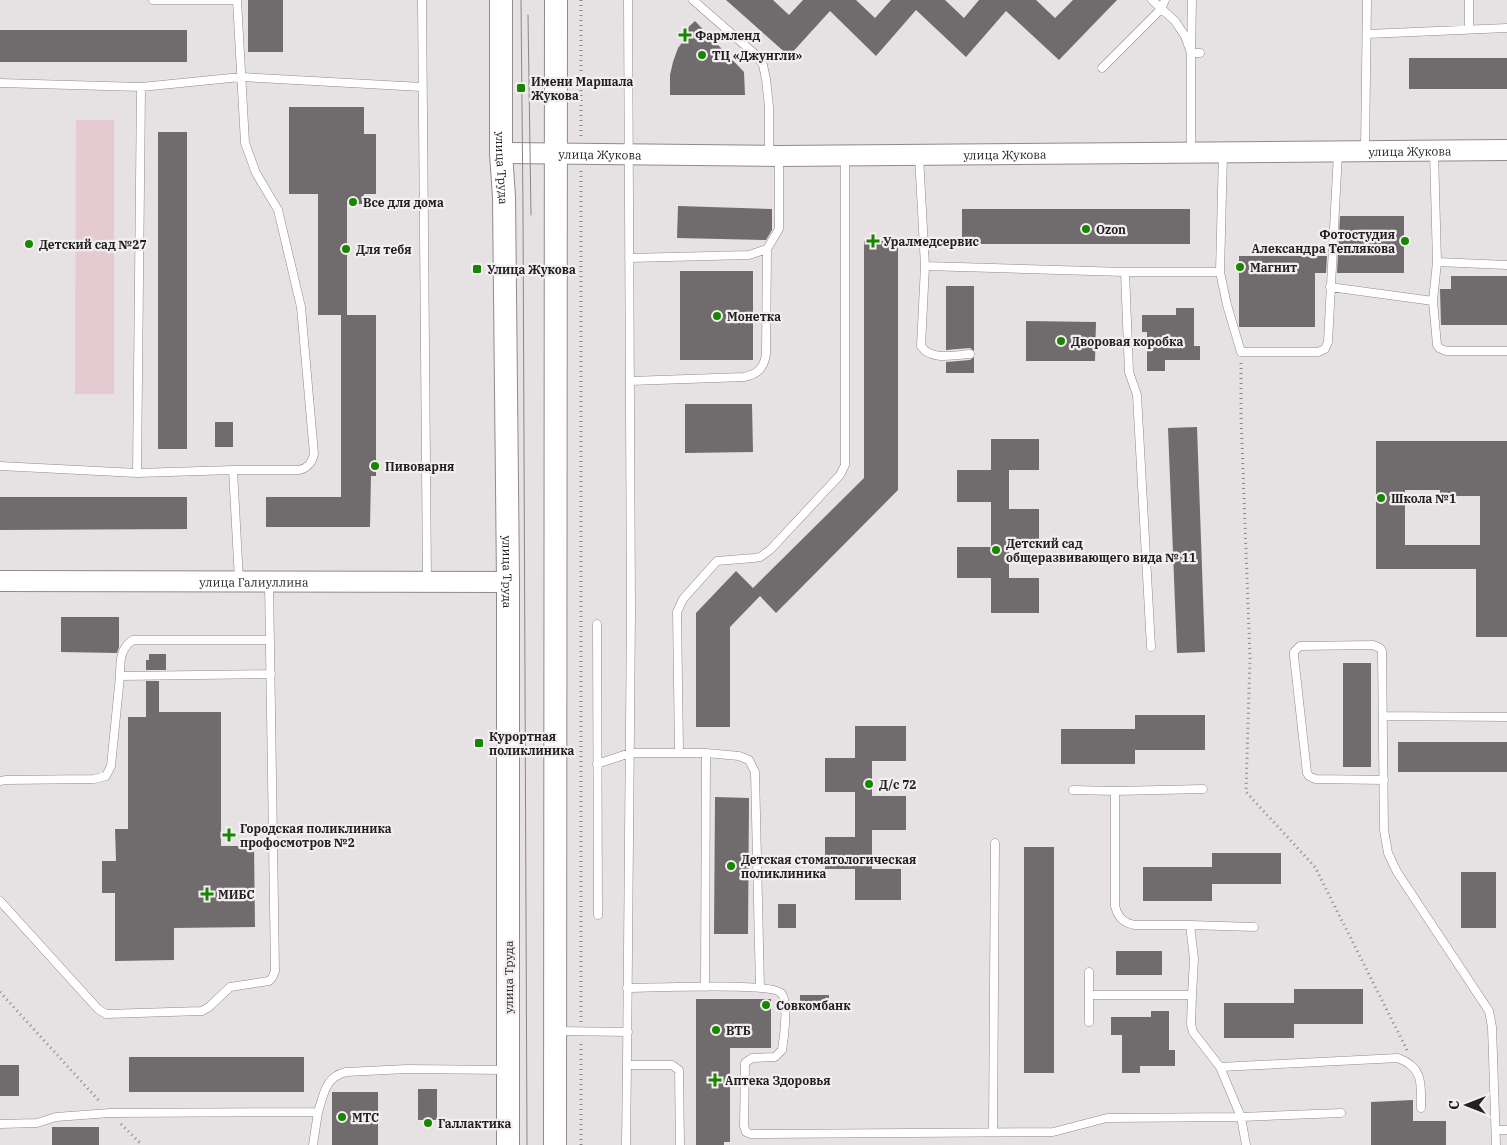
<svg xmlns="http://www.w3.org/2000/svg" width="1507" height="1145" viewBox="0 0 1507 1145" font-family="'IBM Plex Serif',serif">
<rect width="100%" height="100%" fill="#e6e1e2"/>
<path fill="#e6cad2" d="M 76,120 L 114,120 L 114,394 L 75,394 Z"/>
<path fill="#706c6d" fill-rule="evenodd" d="M 248,0 L 283,0 L 283,52 L 248,52 Z
M 726,0 L 773,0 L 789,15 L 803,0 L 856,0 L 875,18 L 891,0 L 945,0 L 964,18 L 979,0 L 1036,0 L 1055,18 L 1073,0 L 1117,0 L 1059,60 L 1006,11 L 966,57 L 916,10 L 876,56 L 830,11 L 789,56 Z
M 695,21 L 744,72 L 745,95 L 670,95 L 670,75 L 673,62 L 678,48 L 687,36 L 683,32 Z
M 0,30 L 187,30 L 187,62 L 0,62 Z
M 1409,58 L 1507,58 L 1507,89 L 1409,89 Z
M 289,107 L 364,107 L 364,134 L 376,134 L 376,194 L 364,194 L 364,204 L 347,204 L 347,315 L 376,315 L 376,476 L 371,476 L 370,527 L 266,527 L 266,497 L 341,497 L 341,315 L 318,315 L 318,194 L 289,194 Z
M 158,132 L 187,132 L 187,449 L 158,449 Z
M 678,206 L 772,209 L 772,230 L 766,240 L 677,238 Z
M 962,209 L 1190,209 L 1190,244 L 962,244 Z
M 1340,216 L 1404,216 L 1404,273 L 1337,273 Z
M 864,241 L 898,241 L 898,490 L 776,613 L 760,596 L 730,627 L 730,727 L 696,727 L 696,613 L 736,571 L 753,588 L 864,478 Z
M 1239,256 L 1327,256 L 1326,273 L 1315,273 L 1315,327 L 1239,327 Z
M 680,271 L 753,271 L 753,360 L 680,360 Z
M 1451,276 L 1507,276 L 1507,325 L 1441,325 L 1440,289 L 1451,289 Z
M 946,286 L 974,286 L 974,351 L 970,348 L 946,350 Z
M 1176,308 L 1194,308 L 1194,346 L 1200,346 L 1200,360 L 1165,360 L 1165,371 L 1147,371 L 1147,332 L 1142,332 L 1142,315 L 1176,315 Z
M 1026,321 L 1096,322 L 1095,361 L 1026,361 Z
M 974,357 L 974,373 L 946,373 L 946,362 L 970,360 Z
M 685,404 L 752,404 L 753,452 L 685,453 Z
M 215,422 L 233,422 L 233,447 L 215,447 Z
M 1197,427 L 1205,652 L 1177,653 L 1168,428 Z
M 991,439 L 1039,439 L 1039,470 L 1009,470 L 1009,509 L 1039,509 L 1039,540 L 1009,540 L 1009,578 L 1039,578 L 1039,613 L 991,613 L 991,578 L 957,578 L 957,547 L 991,547 L 991,502 L 957,502 L 957,470 L 991,470 Z
M 1376,441 L 1507,441 L 1507,637 L 1476,637 L 1476,569 L 1376,569 ZM 1405,490 L 1440,490 L 1440,496 L 1480,496 L 1480,545 L 1405,545 Z
M 0,497 L 187,497 L 187,529 L 0,530 Z
M 61,617 L 119,617 L 119,647 L 117,653 L 61,652 Z
M 149,654 L 166,654 L 166,670 L 146,670 L 146,660 L 149,660 Z
M 1343,663 L 1371,663 L 1371,767 L 1343,767 Z
M 146,681 L 159,681 L 159,712 L 221,712 L 221,846 L 254,846 L 255,927 L 174,928 L 174,960 L 115,961 L 115,893 L 102,893 L 102,861 L 116,861 L 115,829 L 128,829 L 128,717 L 146,717 Z
M 1135,715 L 1205,715 L 1205,750 L 1135,750 L 1135,764 L 1061,764 L 1061,729 L 1135,729 Z
M 855,726 L 906,726 L 906,761 L 872,761 L 872,796 L 906,796 L 906,830 L 872,830 L 872,869 L 901,869 L 901,900 L 855,900 L 855,869 L 825,869 L 825,837 L 855,837 L 855,792 L 825,792 L 825,758 L 855,758 Z
M 1398,742 L 1507,742 L 1507,772 L 1398,772 Z
M 715,797 L 749,798 L 748,934 L 714,934 Z
M 1024,847 L 1054,847 L 1054,1073 L 1024,1073 Z
M 1212,853 L 1281,853 L 1281,884 L 1212,884 L 1212,901 L 1143,901 L 1143,867 L 1212,867 Z
M 1461,872 L 1496,872 L 1496,928 L 1461,928 Z
M 778,904 L 796,904 L 796,928 L 778,928 Z
M 1116,951 L 1162,951 L 1162,975 L 1116,975 Z
M 1294,989 L 1363,989 L 1363,1024 L 1294,1024 L 1294,1038 L 1224,1038 L 1224,1003 L 1294,1003 Z
M 800,995 L 829,995 L 829,1009 L 800,1009 Z
M 696,999 L 771,999 L 771,1048 L 730,1048 L 730,1142 L 724,1142 L 724,1145 L 696,1145 Z
M 1151,1011 L 1169,1011 L 1169,1050 L 1175,1050 L 1175,1066 L 1140,1066 L 1140,1073 L 1122,1073 L 1122,1035 L 1111,1035 L 1111,1017 L 1151,1017 Z
M 129,1057 L 304,1057 L 304,1092 L 129,1092 Z
M 0,1065 L 19,1065 L 19,1096 L 0,1096 Z
M 418,1089 L 437,1089 L 437,1120 L 418,1120 Z
M 332,1092 L 378,1092 L 378,1145 L 332,1145 Z
M 1413,1100 L 1413,1121 L 1446,1121 L 1446,1145 L 1371,1145 L 1371,1102 Z
M 52,1127 L 99,1127 L 99,1145 L 52,1145 Z"/>
<g fill="none" stroke-linecap="round" stroke-linejoin="round">
<defs>
<path id="service" d="M 153,0 L 237,0
M 237,0 L 245,143 L 256,173 L 278,210 L 301,307 L 314,454 C 312,463 308,468 299,470 L 233,470 L 239,580
M 422,0 L 427,581
M 628,0 L 631,612 L 627,1065 L 672,1065 L 679,1070 L 680,1145
M 693,0 L 756,55 L 763,65 L 766,79 L 769,107 L 769,154
M 1152,0 L 1175,21 L 1185,36 L 1191,53 L 1191,151
M 1192,0 L 1191,53 L 1200,53
M 1469,0 L 1469,29
M 1367,34 L 1507,28
M 1102,68 L 1161,9 L 1165,0
M 0,83 L 141,87 L 241,77 L 422,87
M 1365,150 L 1367,0
M 1434,152 L 1437,262 L 1433,301 L 1437,345 L 1439,348 L 1446,351 L 1507,351
M 1223,153 L 1220,272 L 1227,305 L 1241,352 L 1318,352 L 1325,349 L 1328,342 L 1338,153
M 919,156 L 925,266 L 1125,272 L 1220,272
M 629,258 L 749,255 L 767,249 L 779,229 L 779,158
M 1437,262 L 1507,265
M 925,266 L 921,346 C 931,361 954,355 970,354
M 1125,272 L 1129,372 L 1137,395 L 1151,647
M 1330,287 L 1433,301
M 630,381 L 744,377 C 758,374 764,368 766,354 L 767,249
M 0,466 L 137,473 L 233,470
M 137,473 L 141,87
M 597,624 L 598,915
M 270,640 L 133,640 C 120,648 120,662 120,676 L 271,674
M 1384,716 L 1507,717
M 679,752 L 677,612 L 683,599 L 717,561 L 754,558 L 760,557 L 770,550 L 840,475 L 845,465 L 845,157
M 597,764 L 630,753 L 706,753 L 739,756 L 749,760 L 755,772 L 760,988
M 1384,780 L 1315,779 L 1309,776 L 1307,773 L 1294,656 L 1294,652 L 1300,646 L 1373,645 L 1380,648 L 1382,651 L 1384,830 L 1388,853 L 1397,872 L 1489,1011 L 1492,1027 L 1496,1145
M 0,781 L 6,780 L 94,779 L 106,776 L 111,766 L 120,676
M 1203,789 L 1115,791 L 1115,906 C 1118,917 1123,923 1135,925 L 1190,925 L 1194,959 L 1192,995 L 1191,1024 L 1193,1032 L 1220,1067 L 1241,1117 L 1246,1145
M 1073,790 L 1115,791
M 0,901 L 98,1009 L 106,1014 L 202,1011 L 209,1007 L 230,987 L 269,981 L 272,978 L 275,971 L 269,583
M 1190,925 L 1254,927
M 1089,972 L 1089,995
M 705,987 L 706,753
M 627,988 C 649,988 771,982 781,993 C 789,1000 784,1039 782,1050 L 775,1057 L 752,1058 L 745,1063 L 744,1126 L 746,1132 L 751,1134 L 1053,1132 L 1107,1118 L 1241,1117 L 1341,1113
M 1089,1022 L 1089,995 L 1192,995
M 558,1031 L 628,1032
M 1220,1067 L 1398,1058 C 1424,1068 1421,1084 1421,1108
M 0,1124 L 37,1123 L 56,1117 L 110,1113 L 318,1112 C 324,1094 325,1077 346,1072 L 407,1069 L 506,1070
M 1496,1130 L 1507,1130
M 993,1132 L 995,843
M 313,1145 L 318,1112
M 626,1145 L 627,1065"/>
<g id="tertiary">
<path id="s1" d="M 501,153 L 779,156 L 1507,150"/>
<path id="s2" d="M 0,581 L 508,582"/>
</g>
<g id="secondary">
<path id="s3" d="M 501,0 L 501,153 L 504,197 L 508,582 L 508,1145"/>
<path d="M 555,1145 L 556,0"/>
</g>
</defs>
<use href="#service" stroke="#8f8a8c" stroke-width="9"/>
<use href="#tertiary" stroke="#8f8a8c" stroke-width="22"/>
<use href="#secondary" stroke="#8f8a8c" stroke-width="24"/>
<path stroke="#898586" stroke-width="3" stroke-dasharray="1 4" stroke-linecap="butt" d="M 581,0 L 581,137
M 1241,363 L 1241,416 L 1250,658 L 1246,792 L 1315,867 L 1407,1050
M 0,992 L 101,1103
M 581,1022 L 581,171
M 121,1124 L 142,1145
M 581,1145 L 581,1041"/>
<use href="#service" stroke="#fff" stroke-width="8"/>
<use href="#tertiary" stroke="#fff" stroke-width="20"/>
<use href="#secondary" stroke="#fff" stroke-width="22"/>
<path stroke="#8b8788" stroke-width="1" d="M 521,0 L 523,210 L 527,1145
M 528,15 L 531,215"/>
</g>
<g fill="#178701" stroke="#f3eeef" stroke-width="2">
<path d="M682.5 27.5h5v5h5v5h-5v5h-5v-5h-5v-5h5z"/>
<circle cx="702" cy="55" r="5"/>
<rect x="516" y="83" width="10" height="10" rx="2.5"/>
<circle cx="353" cy="202" r="5"/>
<circle cx="1086" cy="229" r="5"/>
<path d="M870.5 233.5h5v5h5v5h-5v5h-5v-5h-5v-5h5z"/>
<circle cx="1405" cy="241" r="5"/>
<circle cx="29" cy="244" r="5"/>
<circle cx="346" cy="249" r="5"/>
<circle cx="1240" cy="267" r="5"/>
<rect x="472" y="264" width="10" height="10" rx="2.5"/>
<circle cx="717" cy="316" r="5"/>
<circle cx="1061" cy="341" r="5"/>
<circle cx="375" cy="466" r="5"/>
<circle cx="1381" cy="498" r="5"/>
<circle cx="996" cy="550" r="5"/>
<rect x="474" y="738" width="10" height="10" rx="2.5"/>
<circle cx="869" cy="784" r="5"/>
<path d="M226.5 827.5h5v5h5v5h-5v5h-5v-5h-5v-5h5z"/>
<circle cx="731" cy="866" r="5"/>
<path d="M204.5 886.5h5v5h5v5h-5v5h-5v-5h-5v-5h5z"/>
<circle cx="766" cy="1005" r="5"/>
<circle cx="716" cy="1030" r="5"/>
<path d="M712.5 1072.5h5v5h5v5h-5v5h-5v-5h-5v-5h5z"/>
<circle cx="342" cy="1117" r="5"/>
<circle cx="428" cy="1123" r="5"/>
</g>
<g text-anchor="middle" dominant-baseline="central" stroke-width="4.5" stroke-linejoin="round" paint-order="stroke">
<g font-size="12" font-weight="bold" fill="#211f1f" stroke="#f3eeef" text-anchor="start">
<text x="695" y="35">Фармленд</text>
<text x="712" y="55">ТЦ «Джунгли»</text>
<text x="531" y="81">Имени Маршала<tspan x="531" dy="14">Жукова</tspan></text>
<text x="363" y="202">Все для дома</text>
<text x="1096" y="229">Ozon</text>
<text x="1395" y="234" text-anchor="end">Фотостудия<tspan x="1395" dy="14">Александра Теплякова</tspan></text>
<text x="883" y="241">Уралмедсервис</text>
<text x="39" y="244">Детский сад №27</text>
<text x="356" y="249">Для тебя</text>
<text x="1250" y="267">Магнит</text>
<text x="487" y="269">Улица Жукова</text>
<text x="727" y="316">Монетка</text>
<text x="1071" y="341">Дворовая коробка</text>
<text x="385" y="466">Пивоварня</text>
<text x="1391" y="498">Школа №1</text>
<text x="1006" y="543">Детский сад<tspan x="1006" dy="14">общеразвивающего вида № 11</tspan></text>
<text x="489" y="736">Курортная<tspan x="489" dy="14">поликлиника</tspan></text>
<text x="879" y="784">Д/с 72</text>
<text x="240" y="828">Городская поликлиника<tspan x="240" dy="14">профосмотров №2</tspan></text>
<text x="741" y="859">Детская стоматологическая<tspan x="741" dy="14">поликлиника</tspan></text>
<text x="218" y="894">МИБС</text>
<text x="776" y="1005">Совкомбанк</text>
<text x="726" y="1030">ВТБ</text>
<text x="725" y="1080">Аптека Здоровья</text>
<text x="352" y="1117">МТС</text>
<text x="438" y="1123">Галлактика</text>
</g>
<g font-size="12" fill="#211f1f" stroke="#f3eeef">
<text stroke="none"><textPath href="#s1" startOffset="909">улица Жукова</textPath></text>
<text stroke="none"><textPath href="#s1" startOffset="504">улица Жукова</textPath></text>
<text stroke="none"><textPath href="#s1" startOffset="99">улица Жукова</textPath></text>
<text stroke="none"><textPath href="#s3" startOffset="168">улица Труда</textPath></text>
<text stroke="none"><textPath href="#s3" startOffset="572">улица Труда</textPath></text>
<text stroke="none"><textPath href="#s2" startOffset="254">улица Галиуллина</textPath></text>
<text transform="translate(508 977) rotate(-90)">улица Труда</text>
</g>
</g>
<g transform="translate(1467 1105) rotate(270)" stroke="#f3eeef" stroke-width="4" paint-order="stroke">
<path d="M0-4L9 19L0 12L-9 19Z" fill="#211f1f"/>
<text y="-8" font-size="14" font-weight="bold" text-anchor="middle" fill="#211f1f">С</text>
</g>
</svg>
